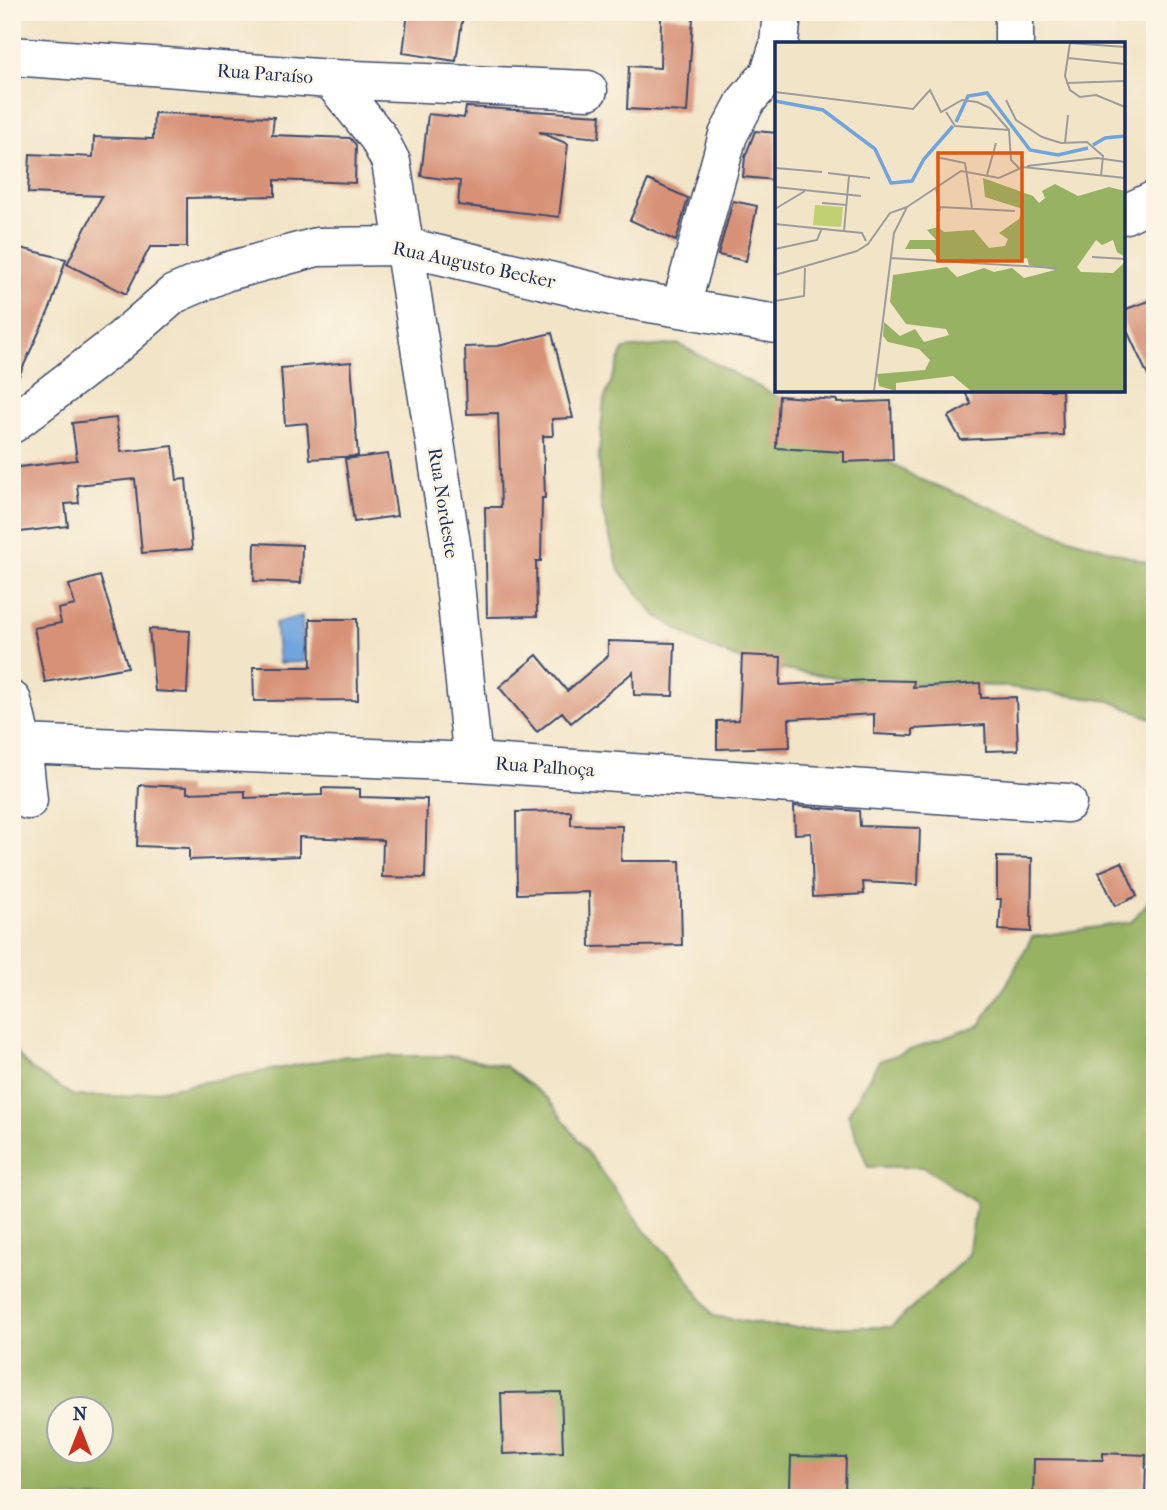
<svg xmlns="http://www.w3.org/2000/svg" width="1167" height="1510" viewBox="0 0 1167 1510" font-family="'IM FELL French Canon',serif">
<rect width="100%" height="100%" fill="#fcf5e5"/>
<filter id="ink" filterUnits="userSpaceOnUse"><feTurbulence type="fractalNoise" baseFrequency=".0143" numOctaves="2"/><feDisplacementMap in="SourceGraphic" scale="14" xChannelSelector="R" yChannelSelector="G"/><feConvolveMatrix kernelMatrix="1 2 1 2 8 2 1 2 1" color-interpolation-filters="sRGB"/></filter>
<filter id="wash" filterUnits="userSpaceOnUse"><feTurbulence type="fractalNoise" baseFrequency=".00686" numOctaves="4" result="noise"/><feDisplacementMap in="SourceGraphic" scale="28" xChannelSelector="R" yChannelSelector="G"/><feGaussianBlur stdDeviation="1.57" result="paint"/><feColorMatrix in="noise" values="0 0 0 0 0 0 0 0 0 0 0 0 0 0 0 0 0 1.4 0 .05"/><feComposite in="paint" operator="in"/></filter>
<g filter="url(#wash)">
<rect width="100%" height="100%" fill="#f2e4c7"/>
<path fill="#98b264" stroke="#5a7061" stroke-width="2" fill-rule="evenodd" d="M 678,344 L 769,392 L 917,478 L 1057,534 L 1155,565 L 1155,720 L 1110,701 L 1001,686 L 876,683 L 757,666 L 703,645 L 655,615 L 619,570 L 601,506 L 599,453 L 604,400 L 624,349 Z
M 1155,894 L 1155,1463 L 1136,1466 L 1090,1498 L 23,1498 L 12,1486 L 12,1048 L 31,1069 L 74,1096 L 128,1096 L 347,1056 L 456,1056 L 505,1066 L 548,1099 L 645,1231 L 683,1271 L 713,1316 L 777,1327 L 891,1327 L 968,1256 L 976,1203 L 924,1167 L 868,1167 L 848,1114 L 879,1061 L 980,1025 L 1008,982 L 1032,937 L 1131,922 ZM 60,1408 L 102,1408 L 102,1450 L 60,1450 Z"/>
<path fill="#70a4dd" stroke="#466a9e" stroke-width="2" d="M 302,616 L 304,662 L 279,663 L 275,623 Z"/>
<g id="blocks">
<path fill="#d79177" d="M 408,12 L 463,15 L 456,61 L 403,53 Z
M 661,15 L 693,18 L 687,112 L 627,109 L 629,66 L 660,68 Z
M 466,107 L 601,115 L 599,138 L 539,132 L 568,144 L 559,217 L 458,205 L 460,181 L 421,176 L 428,114 L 464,118 Z
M 154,113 L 274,117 L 272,135 L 350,138 L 356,145 L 355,183 L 275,180 L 275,196 L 187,198 L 187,247 L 150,247 L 126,294 L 67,264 L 102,196 L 28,193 L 30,154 L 93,157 L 94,137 L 153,139 Z
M 755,131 L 777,133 L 774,180 L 743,177 L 745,157 Z
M 648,180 L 688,198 L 676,241 L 630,220 Z
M 733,201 L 757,206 L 746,261 L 718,255 Z
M 12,246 L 66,259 L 51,306 L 12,391 Z
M 1155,299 L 1155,391 L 1123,322 L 1123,310 Z
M 552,333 L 573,418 L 552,419 L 553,436 L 543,436 L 545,498 L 542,498 L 541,561 L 536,561 L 537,616 L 487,617 L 485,507 L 501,507 L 498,413 L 467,414 L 465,347 L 498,346 Z
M 351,362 L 358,456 L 310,459 L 307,423 L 285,425 L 281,368 Z
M 964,390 L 1062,390 L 1063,435 L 961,440 L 948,417 L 971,404 Z
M 779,396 L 837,400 L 837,403 L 891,401 L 893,460 L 844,462 L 844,452 L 776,448 Z
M 116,418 L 121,452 L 173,446 L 177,480 L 186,479 L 192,549 L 142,553 L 135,479 L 77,485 L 79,503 L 65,504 L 68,526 L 12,533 L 12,468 L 77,460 L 72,423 Z
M 388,454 L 397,516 L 354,522 L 345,459 Z
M 255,543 L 302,545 L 301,583 L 254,581 Z
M 100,576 L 128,667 L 45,682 L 34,628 L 61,623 L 58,609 L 75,605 L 69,585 Z
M 310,619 L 357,619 L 358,700 L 254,701 L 253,667 L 311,667 Z
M 149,629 L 190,631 L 187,693 L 155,691 Z
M 608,641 L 675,643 L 673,696 L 634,695 L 633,672 L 571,723 L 562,712 L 537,732 L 499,687 L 537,655 L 567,691 L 608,656 Z
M 742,655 L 781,657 L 780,685 L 868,680 L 914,681 L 913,687 L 980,683 L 981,698 L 1016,697 L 1018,750 L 986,751 L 985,725 L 913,729 L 913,736 L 874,734 L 874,714 L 789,719 L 790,747 L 717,749 L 717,721 L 739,720 Z
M 139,785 L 187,787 L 187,793 L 245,791 L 245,798 L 322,795 L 322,788 L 360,789 L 360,797 L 427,799 L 425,878 L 382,877 L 383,840 L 299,837 L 299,856 L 189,860 L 189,848 L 137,846 Z
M 794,806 L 859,811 L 860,826 L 920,828 L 918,885 L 863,882 L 864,894 L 813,897 L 811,833 L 795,834 Z
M 571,811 L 571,825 L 622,826 L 621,861 L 680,861 L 682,945 L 590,947 L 589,892 L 517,894 L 516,812 Z
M 997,857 L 1032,858 L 1031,932 L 999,930 L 1001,899 L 997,899 Z
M 1122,862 L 1137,896 L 1115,906 L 1099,872 Z
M 561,1392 L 563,1452 L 503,1454 L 501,1393 Z
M 1103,1453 L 1146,1455 L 1145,1498 L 1033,1498 L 1034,1459 L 1103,1460 Z
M 791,1456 L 846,1457 L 845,1491 L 790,1488 Z"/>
</g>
</g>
<g filter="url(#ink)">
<use href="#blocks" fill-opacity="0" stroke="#3b4a6e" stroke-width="2"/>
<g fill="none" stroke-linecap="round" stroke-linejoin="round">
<defs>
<path id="minor" d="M 1014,12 L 1014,44
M 779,44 L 782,12
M 12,56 L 331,79 L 378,137 L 391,162 L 451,544 L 473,762
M 331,79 L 588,90
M 681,306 L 728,135 L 746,101 L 770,73 L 777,51
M 12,701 L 22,744 L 28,800
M 22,744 L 473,762 L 1067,803"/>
<path id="secondary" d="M 1123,215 L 1155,200
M 12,424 L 114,346 L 174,294 L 225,272 L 317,247 L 402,246 L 620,298 L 777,324"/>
</defs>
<use href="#minor" stroke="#3b4a6e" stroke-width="41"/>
<use href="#secondary" stroke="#3b4a6e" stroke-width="41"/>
<use href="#minor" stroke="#fff" stroke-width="38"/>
<use href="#secondary" stroke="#fff" stroke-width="38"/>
</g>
</g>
<g text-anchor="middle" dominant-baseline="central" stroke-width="5" stroke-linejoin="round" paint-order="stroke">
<g font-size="19" fill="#1b2f5e" stroke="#fcf5e5">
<text transform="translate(265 74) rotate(4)">Rua Paraíso</text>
<text transform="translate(474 265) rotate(12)">Rua Augusto Becker</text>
<text transform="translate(443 503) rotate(81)">Rua Nordeste</text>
<text transform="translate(545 767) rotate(4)">Rua Palhoça</text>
</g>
</g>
<g transform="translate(775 42)">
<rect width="350" height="350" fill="#f2e4c7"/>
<path d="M 40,163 L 68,165 L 66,185 L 38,183 Z" fill="#c0d072"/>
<path d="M 208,136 L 258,154 L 264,161 L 270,156 L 267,149 L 280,142 L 303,154 L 334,145 L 350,149 L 350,215 L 342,210 L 338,198 L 327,203 L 321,198 L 302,225 L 306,230 L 338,231 L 350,220 L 350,349 L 196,349 L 178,334 L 121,341 L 121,349 L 104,344 L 102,332 L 150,328 L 155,318 L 144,307 L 113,300 L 108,294 L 109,280 L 125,294 L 140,287 L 149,300 L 174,293 L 171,287 L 131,282 L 115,260 L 118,233 L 172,225 L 182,235 L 209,226 L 219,230 L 237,226 L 249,236 L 280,228 L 254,223 L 252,216 L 234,220 L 165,219 L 155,207 L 130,207 L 135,198 L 161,198 L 152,188 L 163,185 L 169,190 L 199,188 L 214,206 L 230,204 L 233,197 L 224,191 L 244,177 L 248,167 L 210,155 Z" fill="#98b264"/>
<path fill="none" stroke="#70a4dd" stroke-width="3.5" d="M 0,59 L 48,68 L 100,107 L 116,141 L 137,139 L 149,117 L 178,84M 181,80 L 193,54 L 212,51 L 255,108 L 283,113 L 313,106M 318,103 L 330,96 L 350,94"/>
<path fill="none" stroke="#9c9c9d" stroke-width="2" d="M 295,1 L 290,34 L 295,48 L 305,55 L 321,53 L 350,65M 295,1 L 350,5M 293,16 L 350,22M 291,41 L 350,39M 0,50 L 138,67 L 155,48 L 166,70 L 187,58 L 202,60 L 215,66 L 234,88 L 236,118 L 244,126M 231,58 L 241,78 L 267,95 L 286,101 L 312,100 L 328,114 L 326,134M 171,70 L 180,84 L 234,88M 290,101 L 293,73M 161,115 L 190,121 L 197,166M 252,124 L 322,116 L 350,120M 0,126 L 47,130M 53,131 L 95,136M 212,133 L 221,101M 0,145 L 86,154M 161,145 L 165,169M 47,161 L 72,163M 132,165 L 186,129 L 224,136 L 248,125 L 350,136M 165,165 L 240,169M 0,167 L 30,149M 0,182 L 87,191 L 91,199M 69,189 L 74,134M 0,207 L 42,198 L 47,186M 317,215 L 350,217M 116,216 L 282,226M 0,233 L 82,209 L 93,202 L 115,171 L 132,165M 0,259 L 29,254 L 30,226M 99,349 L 119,191 L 132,165"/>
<path fill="#de5710" fill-opacity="0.15" stroke="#de5710" stroke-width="3.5" d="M 163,111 L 247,111 L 247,219 L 163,219 Z"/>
<rect width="350" height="350" fill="none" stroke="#1b2f5e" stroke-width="3.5"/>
</g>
<rect width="1167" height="1510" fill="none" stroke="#fcf5e5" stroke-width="42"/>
<g transform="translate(80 1430)"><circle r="33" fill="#fcf5e5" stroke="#a2a6af" stroke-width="2"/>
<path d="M0-5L12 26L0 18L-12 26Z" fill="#c8321e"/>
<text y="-10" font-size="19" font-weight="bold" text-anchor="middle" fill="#1b2f5e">N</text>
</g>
</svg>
